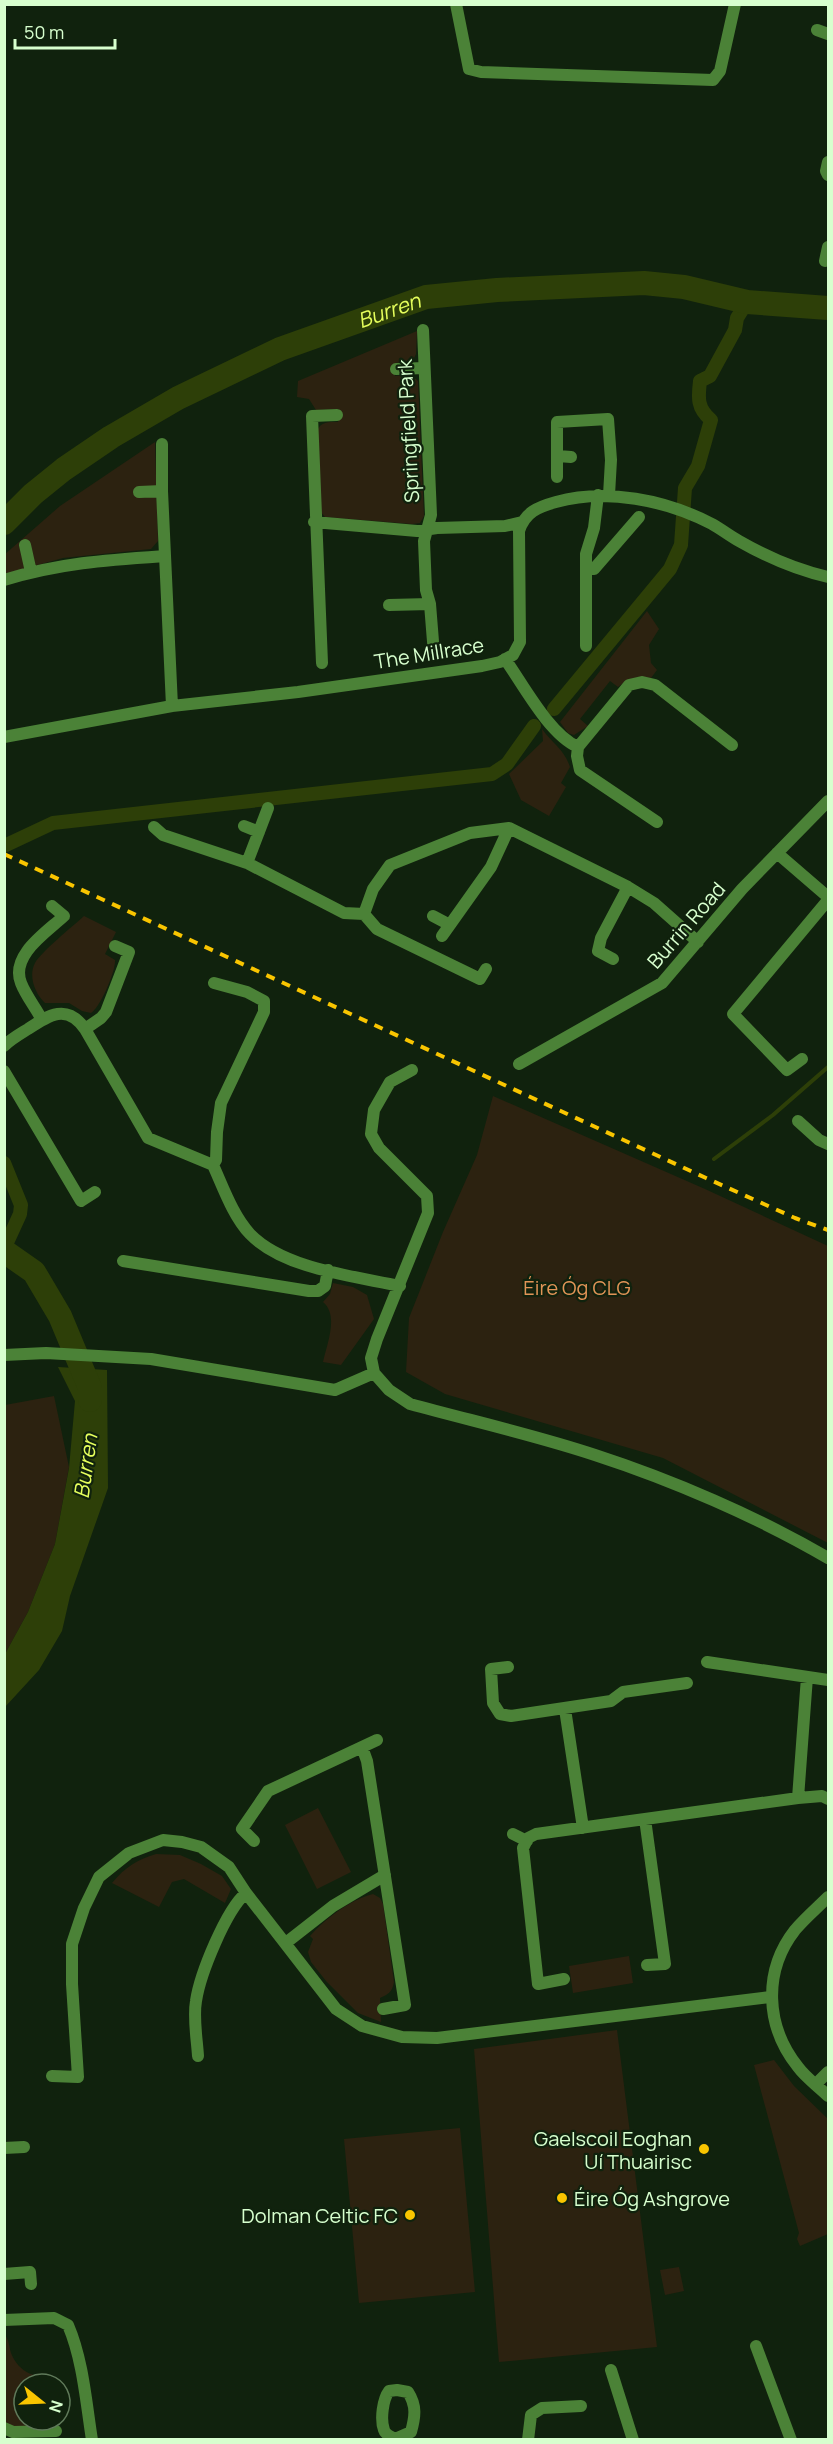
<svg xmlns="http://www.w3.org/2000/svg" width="833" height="2444" viewBox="0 0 833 2444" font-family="Manrope,sans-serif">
<rect width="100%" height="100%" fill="#10220d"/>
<path fill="#2c2210" d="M 417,331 L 416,354 L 413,360 L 395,363 L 395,376 C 405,375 412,374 418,381 L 424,516 L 420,523 L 412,524 L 325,517 L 320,511 L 317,431 C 321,421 329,422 338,422 L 339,409 L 316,410 L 309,399 L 297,397 L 298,381 Z
M 155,442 L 158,541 L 151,549 L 63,558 L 5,574 L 4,555 L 60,506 Z
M 647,611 L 659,629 L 649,645 L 651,663 L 657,670 L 651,678 C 637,675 629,678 618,687 L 610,681 L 580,719 L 588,726 L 574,735 L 568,733 L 560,722 Z
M 542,729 C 553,744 564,749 570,767 L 561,783 L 566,787 L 549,816 L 521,800 L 509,774 L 543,741 Z
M 84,916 L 116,932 L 105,954 L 115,960 C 116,971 100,1008 91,1013 L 82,1011 L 69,1003 L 45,1003 C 35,994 28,976 35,963 C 42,951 72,927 84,916 Z
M 493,1096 L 705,1189 L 828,1246 L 828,1543 L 663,1458 L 445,1394 L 406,1372 L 409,1318 L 443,1232 L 477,1155 Z
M 333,1283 L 353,1287 L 367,1295 L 374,1319 L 341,1365 L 323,1362 C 327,1344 339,1315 323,1302 L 330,1294 Z
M 54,1396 L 69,1467 L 55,1544 L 28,1612 L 5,1654 L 5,1405 Z
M 318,1808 L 351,1872 L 317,1889 L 285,1825 Z
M 156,1854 L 180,1855 L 201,1864 L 222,1876 L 231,1889 L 225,1903 L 184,1879 L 172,1882 L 159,1907 L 112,1883 C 125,1867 137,1860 156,1854 Z
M 373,1894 L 380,1898 L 383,1904 L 394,1982 C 392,1992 389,1994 380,1998 L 381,2022 L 358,2013 L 326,1981 L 311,1962 L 308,1952 L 313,1939 L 310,1936 C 326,1918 350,1900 373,1894 Z
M 629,1956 L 633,1983 L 573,1993 L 569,1966 Z
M 617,2030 L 657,2347 L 499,2362 L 474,2049 Z
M 774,2060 L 794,2086 L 828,2119 L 828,2234 L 800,2246 L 797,2239 L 799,2233 L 754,2065 Z
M 460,2128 L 475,2292 L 359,2303 L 344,2139 Z
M 679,2267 L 684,2291 L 665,2295 L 660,2270 Z
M 5,2335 C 9,2340 9,2346 11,2353 C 19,2374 37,2378 58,2378 L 58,2384 L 24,2384 L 24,2420 L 31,2420 L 26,2426 L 14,2427 L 5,2423 Z"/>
<path fill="#2d3f08" d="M 58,1367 L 107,1370 L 108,1488 L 70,1596 L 62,1631 L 39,1670 L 5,1707 L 5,1654 L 28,1612 L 55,1544 L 69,1468 L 75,1401 Z"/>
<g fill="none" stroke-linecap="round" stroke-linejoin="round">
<path stroke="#2d3f08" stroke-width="4" d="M 714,1159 L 773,1115 L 828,1067"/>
<path stroke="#2d3f08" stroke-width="14" d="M 554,709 L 670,569 L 681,545 L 685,488 L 698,466 L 711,420 C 697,408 698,398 700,381 L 710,376 L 735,330 L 737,318 L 747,302
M 4,846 L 53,823 L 492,774 L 507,764 L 534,726
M 4,1163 L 21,1205 L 20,1214 L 4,1249"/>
<g stroke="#2d3f08" stroke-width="24">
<path id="s1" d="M 4,523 L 33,494 L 64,469 L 111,437 L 178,398 L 280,349 L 426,297 L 497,290 L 644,283 L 684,287 L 747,302 L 828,308"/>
<path d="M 4,1251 L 34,1272 L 60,1316 L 90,1388 L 90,1400"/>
</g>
<path stroke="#4b8237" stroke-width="12" d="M 456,4 L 469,69 L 481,72 L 713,80 L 720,71 L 735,4
M 817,30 L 828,34
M 828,162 L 826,171 L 828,175
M 825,261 L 828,247
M 423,330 L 431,515 L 424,541 L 426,590 L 430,604 L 434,654
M 396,369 L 424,368
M 162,444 L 162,491 L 172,706
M 558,456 L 571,457
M 557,477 L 557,422 L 608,419 L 611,460 L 609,495
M 139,492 L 162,491
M 598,495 L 594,528 L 586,554 L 586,568 L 594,569 L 639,517
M 314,522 L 417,531 L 437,528 L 505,526 L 522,522
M 25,545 L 31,572
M 586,568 L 586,646
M 4,580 C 60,563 107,560 165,556
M 389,605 L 430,604
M 505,659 C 524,686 549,734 578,747
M 322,663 L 312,416 L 337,415
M 4,737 L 172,706 L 298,692 L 482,666 L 500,662 L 513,655 L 520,642 L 519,531 C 525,512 538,507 556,502 C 606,488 666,500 712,524 C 721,529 730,536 739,541 C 767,557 797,570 828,577
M 657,822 L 580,770 L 577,756 L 578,747 L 629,685 L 642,682 L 655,685 L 732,745
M 244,826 L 259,832
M 154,827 L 163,835 L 247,863 L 268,808
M 777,853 L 828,897
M 247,863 L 344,913 L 364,914 L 377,929 L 480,979 L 486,969
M 364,914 L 373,889 L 390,865 L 470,833 L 509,828 L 628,887 L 654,903 L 698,942
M 433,916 L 450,925
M 442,936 L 491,867 L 509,828
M 115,946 L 129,952 L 106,1012 L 101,1018 L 85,1029 L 148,1138 L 213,1165 C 223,1187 233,1216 250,1234 C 284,1269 354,1276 400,1286
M 613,959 L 598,951 L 601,938 L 628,887
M 42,1020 C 36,1008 26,996 21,983 C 10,955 47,932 64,916 L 52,906
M 4,1046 C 11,1039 20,1034 28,1029 C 49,1015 67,1003 85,1029
M 802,1059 L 787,1070 L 733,1014 L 828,900
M 519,1064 L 662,983 L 742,889 L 828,801
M 4,1071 L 81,1201 L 95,1192
M 798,1121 L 819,1140 L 828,1144
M 213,1165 L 216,1160 L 217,1132 L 221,1103 L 264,1012 L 264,1001 L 247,992 L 214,983
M 123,1261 L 309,1291 L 318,1291 L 325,1286 L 328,1270
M 4,1355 L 46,1353 L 151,1359 L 335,1390 L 374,1373 L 389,1390 L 410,1404 C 472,1421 535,1435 595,1455 C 672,1480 758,1517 828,1558
M 374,1373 L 371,1358 L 377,1339 L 428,1213 L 427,1196 L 379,1148 L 371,1134 L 374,1110 L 390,1082 L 412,1070
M 707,1662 L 828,1680
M 508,1667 L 491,1669 L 493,1703 L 500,1714 L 511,1716 L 611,1701 L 623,1692 L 687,1683
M 565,1709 L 583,1828
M 362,1747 L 367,1761 L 405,2005 L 383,2009
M 798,1798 L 807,1677
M 645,1819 L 665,1964 L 647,1965
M 513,1834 L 527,1841
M 254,1841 L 242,1829 L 268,1791 L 377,1740
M 828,1897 C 817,1908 805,1918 795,1930 C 763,1971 765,2026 798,2067 C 806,2078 819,2087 828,2096
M 287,1942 L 333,1906 L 385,1875
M 564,1979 L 538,1984 L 523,1848 L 528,1838 L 536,1834 L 798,1798 L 822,1796 L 828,1799
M 198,2056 C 197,2039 193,2018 196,2001 C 200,1974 226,1910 246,1893
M 52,2076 L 78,2077 L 72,1984 L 72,1944 L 84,1908 L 99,1877 L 129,1853 L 163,1840 L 182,1842 L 201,1847 L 229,1867 L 246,1893 L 336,2009 L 362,2026 L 402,2037 L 437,2038 L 770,1997
M 816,2084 L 828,2072
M 4,2148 L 24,2147
M 4,2274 L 30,2272 L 31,2284
M 4,2320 L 54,2318 L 68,2325 C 83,2360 86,2402 92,2440
M 756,2346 L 791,2440
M 611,2370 L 633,2440
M 397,2390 L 408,2392 C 417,2406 415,2417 411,2432 L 395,2439 C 391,2437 385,2434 384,2430 C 380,2419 383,2399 389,2391 Z
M 4,2428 L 13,2432 L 56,2431
M 528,2440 L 531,2415 L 542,2408 L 581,2406"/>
<path stroke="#f9c500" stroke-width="4" stroke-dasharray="9 8" stroke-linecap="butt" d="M 4,854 L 706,1178 L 795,1218 L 828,1230"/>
</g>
<g fill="#f9c500" stroke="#10220d" stroke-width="2">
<circle cx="704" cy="2149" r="6"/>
<circle cx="562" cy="2198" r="6"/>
<circle cx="410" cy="2215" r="6"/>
</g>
<g text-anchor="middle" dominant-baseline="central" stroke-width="4.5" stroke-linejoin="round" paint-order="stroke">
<g font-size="20" fill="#d7ffce" stroke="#10220d">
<text transform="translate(408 431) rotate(-93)">Springfield Park</text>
<text transform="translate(429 653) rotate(-9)">The Millrace</text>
<text transform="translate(686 925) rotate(-49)">Burrin Road</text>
</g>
<g font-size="20" fill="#e19457" stroke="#10220d">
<text x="577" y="1287">Éire Óg CLG</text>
</g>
<g font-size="20" fill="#d7ffce" stroke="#10220d" text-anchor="end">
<text x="692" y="2138">Gaelscoil Eoghan<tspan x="692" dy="23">Uí Thuairisc</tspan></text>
<text x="574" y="2198" text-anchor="start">Éire Óg Ashgrove</text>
<text x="398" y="2215">Dolman Celtic FC</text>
</g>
<g font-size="21" font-style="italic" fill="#e6ff5c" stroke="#10220d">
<text stroke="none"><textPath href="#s1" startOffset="444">Burren</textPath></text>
<text transform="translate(85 1466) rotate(-82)">Burren</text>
</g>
</g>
<rect width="833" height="2444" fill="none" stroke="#d7ffce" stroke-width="12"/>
<g transform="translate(42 2402) rotate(108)"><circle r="28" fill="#10220d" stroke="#607a5a" stroke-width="1.5"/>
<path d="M0-4.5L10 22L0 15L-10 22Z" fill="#f9c500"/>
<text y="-9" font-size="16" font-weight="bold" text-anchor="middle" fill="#d7ffce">N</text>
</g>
<path d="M15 39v9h100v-9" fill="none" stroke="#d7ffce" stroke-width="3"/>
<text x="24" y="39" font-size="18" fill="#d7ffce" stroke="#10220d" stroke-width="4.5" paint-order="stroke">50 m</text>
</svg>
